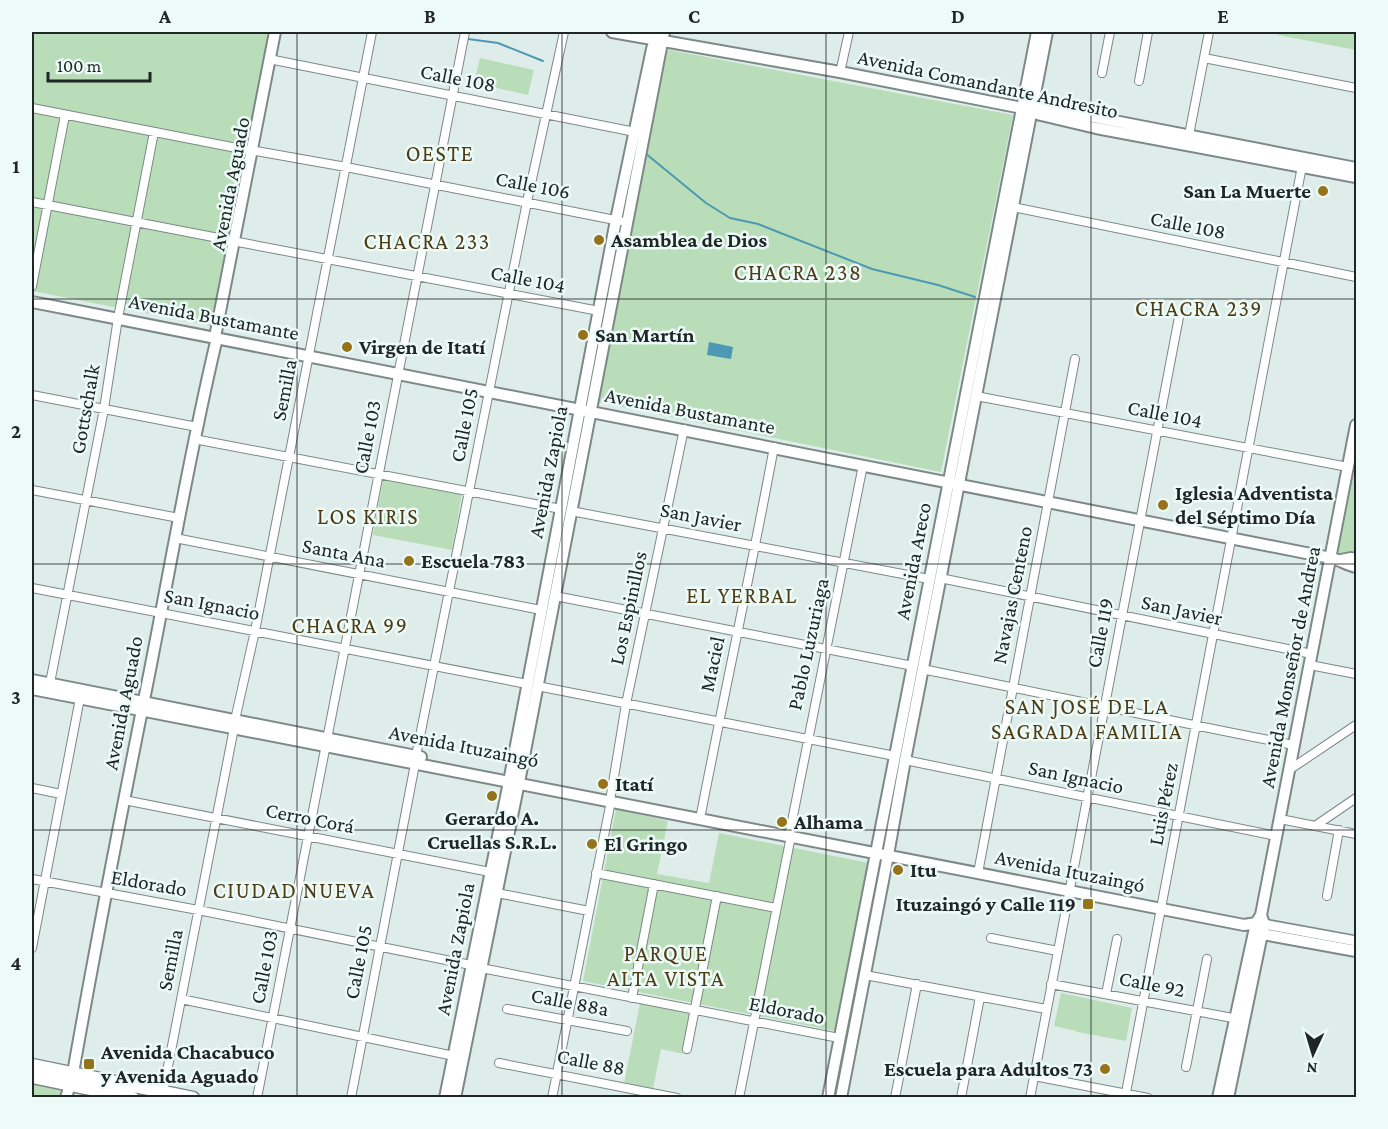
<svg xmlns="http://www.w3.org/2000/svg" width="1388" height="1129" viewBox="0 0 1388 1129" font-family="'Crimson Pro',serif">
<rect width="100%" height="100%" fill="#deedea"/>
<path fill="#b9ddb9" d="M 32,32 L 273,32 L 216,327 L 32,291 Z
M 1279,32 L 1356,32 L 1356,50 L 1278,35 Z
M 664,49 L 1013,115 L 941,472 L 597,402 Z
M 480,58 L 534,70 L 528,95 L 474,83 Z
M 1356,462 L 1356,556 L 1338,553 Z
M 383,479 L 462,494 L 452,550 L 373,535 Z
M 616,809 L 668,821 L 657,874 L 709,883 L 719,833 L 869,863 L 835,1031 L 583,981 Z
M 1061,993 L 1132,1008 L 1126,1041 L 1077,1032 L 1076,1031 L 1054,1026 Z
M 640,1003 L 691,1013 L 683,1054 L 661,1049 L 653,1089 L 624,1084 Z
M 32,1082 L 61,1087 L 59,1097 L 32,1097 Z"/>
<path fill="#4d99b3" d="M 709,342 L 733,347 L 731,359 L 707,355 Z"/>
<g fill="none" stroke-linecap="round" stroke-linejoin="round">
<path stroke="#4d99b3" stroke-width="2" d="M 468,39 L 498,43 L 543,61
M 645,153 L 706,203 L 730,218 L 758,224 L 872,269 L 938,285 L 975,297"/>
<defs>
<path id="minor" d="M 1204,58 L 1356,88
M 274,60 L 635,132
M 841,68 L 849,32
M 1102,73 L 1110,32
M 1139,81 L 1148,32
M 32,108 L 252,151
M 1189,135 L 1209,32
M 256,151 L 346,167 L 620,221
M 32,202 L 234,241
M 1013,207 L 1356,277
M 238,242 L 599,311
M 32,286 L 65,115
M 32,395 L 197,427
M 976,396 L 1348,467
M 194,439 L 561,509
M 32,490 L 179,518
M 571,511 L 929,579
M 175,538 L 541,610
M 940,578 L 1312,654
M 32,588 L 527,684
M 555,596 L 913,666
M 1310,665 L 1356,674
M 922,669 C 1046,694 1170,721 1294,745
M 537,686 L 895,756
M 49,688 L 104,409 L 118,318 L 154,132
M 235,720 L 255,631 L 372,32
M 416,756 L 527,202 L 564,32
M 905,760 L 1276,836
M 1289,770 L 1356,725
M 32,788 L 61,794
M 611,795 L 626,704 L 684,429
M 124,800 L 490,872
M 700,819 C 724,695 751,571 774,447
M 1280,819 L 1356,834
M 1315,826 L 1356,798
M 790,831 L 863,465
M 596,873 L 776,908
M 978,873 L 1075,359
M 32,879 L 198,910 L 471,965
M 497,893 L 589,911
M 1327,896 L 1339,830
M 991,938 L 1058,951
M 32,948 L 80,698
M 481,968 L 839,1038
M 865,975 L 1046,1009
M 1051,984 L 1238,1019
M 1106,994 L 1117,939
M 632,998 L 654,884
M 181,999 L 454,1056
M 507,1009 L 627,1031
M 687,1049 L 717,896
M 499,1063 L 677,1098
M 1186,1067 L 1207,959
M 1034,1076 L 1148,1098
M 163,1092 L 234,728
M 257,1098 L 465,32
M 351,1098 L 415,764
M 552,1098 L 611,801
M 739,1098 L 791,836
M 895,1098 L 917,984
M 961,1098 L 980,997
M 1030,1098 L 1179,317
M 1125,1098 L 1302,166"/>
<path id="tertiary" d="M 1258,923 L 1356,941"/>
<path id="secondary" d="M 612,32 L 840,72 L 1017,107 L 1041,115 L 1096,128 L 1356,177
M 1027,104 L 1356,168
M 32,302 C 465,385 897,473 1331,558 C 1340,560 1347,565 1356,567
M 1341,560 L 1351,558 L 1356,559
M 32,680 L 421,757
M 32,689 L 1244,925 L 1256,923
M 1257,933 L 1356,951
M 66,1098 L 73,1073 C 96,943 121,814 147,685 C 170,570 189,455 216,342 L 215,337 L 275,32
M 445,1098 L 509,782 L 616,220 L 652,49 L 657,32
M 455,1098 L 520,777 L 664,32
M 828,1098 L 1037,32
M 841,1098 L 888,855 L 905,760 L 1047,32
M 1218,1098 L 1256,923 L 1261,915 L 1356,425
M 1228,1098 L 1264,924 L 1261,915"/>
<path id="primary" d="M 32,1065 L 193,1098
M 32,1077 L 133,1098"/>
</defs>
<use href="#minor" stroke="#7c8987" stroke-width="10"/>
<use href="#tertiary" stroke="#7c8987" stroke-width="12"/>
<use href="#secondary" stroke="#7c8987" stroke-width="14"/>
<use href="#primary" stroke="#7c8987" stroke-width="15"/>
<use href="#minor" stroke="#fff" stroke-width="8"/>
<use href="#tertiary" stroke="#fff" stroke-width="9"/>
<use href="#secondary" stroke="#fff" stroke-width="10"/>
<use href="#primary" stroke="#fff" stroke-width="12"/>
</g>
<path fill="none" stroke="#202625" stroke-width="1.5" stroke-opacity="0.55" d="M 297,32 L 297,1098M 562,32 L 562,1098M 826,32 L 826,1098M 1091,32 L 1091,1098M 32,299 L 1356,299M 32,564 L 1356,564M 32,830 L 1356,830"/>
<g fill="#95731b" stroke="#ecfaf8" stroke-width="2">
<circle cx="1323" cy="191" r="6"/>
<circle cx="599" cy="240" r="6"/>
<circle cx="583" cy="335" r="6"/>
<circle cx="347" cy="347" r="6"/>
<circle cx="1163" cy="505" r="6"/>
<circle cx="409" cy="561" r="6"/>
<circle cx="603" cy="784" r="6"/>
<circle cx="492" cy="796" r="6"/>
<circle cx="782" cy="822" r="6"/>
<circle cx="592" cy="844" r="6"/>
<circle cx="898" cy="870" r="6"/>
<rect x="1082" y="898" width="12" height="12" rx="3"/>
<rect x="83" y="1058" width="12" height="12" rx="3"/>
<circle cx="1105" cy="1069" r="6"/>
</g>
<g text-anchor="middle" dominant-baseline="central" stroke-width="5" stroke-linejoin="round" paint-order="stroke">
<g font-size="21" fill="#202625" stroke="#ecfaf8">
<text transform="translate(458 78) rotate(11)">Calle 108</text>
<text transform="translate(988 84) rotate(12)">Avenida Comandante Andresito</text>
<text transform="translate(230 184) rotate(-79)">Avenida Aguado</text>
<text transform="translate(533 185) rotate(11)">Calle 106</text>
<text transform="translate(1188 225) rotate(11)">Calle 108</text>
<text transform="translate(528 279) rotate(11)">Calle 104</text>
<text transform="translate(214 317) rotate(11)">Avenida Bustamante</text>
<text transform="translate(284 390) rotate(-79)">Semilla</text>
<text transform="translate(85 409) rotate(-80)">Gottschalk</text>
<text transform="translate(690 411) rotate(11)">Avenida Bustamante</text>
<text transform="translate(1165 414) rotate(11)">Calle 104</text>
<text transform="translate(464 425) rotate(-79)">Calle 105</text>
<text transform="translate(367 437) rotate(-79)">Calle 103</text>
<text transform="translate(548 472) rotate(-79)">Avenida Zapiola</text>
<text transform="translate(701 517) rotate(11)">San Javier</text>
<text transform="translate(344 553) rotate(11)">Santa Ana</text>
<text transform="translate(913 561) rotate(-79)">Avenida Areco</text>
<text transform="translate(1012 595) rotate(-79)">Navajas Centeno</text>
<text transform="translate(212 604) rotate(11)">San Ignacio</text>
<text transform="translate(628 608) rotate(-78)">Los Espinillos</text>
<text transform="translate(1182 610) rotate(12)">San Javier</text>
<text transform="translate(1100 633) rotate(-79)">Calle 119</text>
<text transform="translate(808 644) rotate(-78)">Pablo Luzuriaga</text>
<text transform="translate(712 664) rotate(-78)">Maciel</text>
<text transform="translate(1290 667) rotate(-79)">Avenida Monseñor de Andrea</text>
<text transform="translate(123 703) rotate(-79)">Avenida Aguado</text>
<text transform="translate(464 746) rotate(11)">Avenida Ituzaingó</text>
<text transform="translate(1076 777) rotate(12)">San Ignacio</text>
<text transform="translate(1163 804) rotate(-79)">Luis Pérez</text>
<text transform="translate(310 818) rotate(11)">Cerro Corá</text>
<text transform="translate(1070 871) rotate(11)">Avenida Ituzaingó</text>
<text transform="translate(149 883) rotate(10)">Eldorado</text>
<text transform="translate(455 949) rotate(-79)">Avenida Zapiola</text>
<text transform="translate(170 960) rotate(-79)">Semilla</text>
<text transform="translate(358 962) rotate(-79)">Calle 105</text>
<text transform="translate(264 967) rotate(-79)">Calle 103</text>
<text transform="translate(1152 984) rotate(11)">Calle 92</text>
<text transform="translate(570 1002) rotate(11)">Calle 88a</text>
<text transform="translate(787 1010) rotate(11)">Eldorado</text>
<text transform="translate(591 1062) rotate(11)">Calle 88</text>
</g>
<g font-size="21" font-weight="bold" fill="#202625" stroke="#ecfaf8" text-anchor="start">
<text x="1311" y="191" text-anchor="end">San La Muerte</text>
<text x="611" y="240">Asamblea de Dios</text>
<text x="595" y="335">San Martín</text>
<text x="359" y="347">Virgen de Itatí</text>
<text x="1175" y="493">Iglesia Adventista<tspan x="1175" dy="24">del Séptimo Día</tspan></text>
<text x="421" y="561">Escuela 783</text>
<text x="615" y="784">Itatí</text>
<text x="492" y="818" text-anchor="middle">Gerardo A.<tspan x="492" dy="24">Cruellas S.R.L.</tspan></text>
<text x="794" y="822">Alhama</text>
<text x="604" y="844">El Gringo</text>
<text x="910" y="870">Itu</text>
<text x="1076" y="904" text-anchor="end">Ituzaingó y Calle 119</text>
<text x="101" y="1052">Avenida Chacabuco<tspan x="101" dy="24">y Avenida Aguado</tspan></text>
<text x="1093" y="1069" text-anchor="end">Escuela para Adultos 73</text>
</g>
<g font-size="22" letter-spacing="1.5" fill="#4d3c15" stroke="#ecfaf8">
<text x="440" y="153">OESTE</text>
<text x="427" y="241">CHACRA 233</text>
<text x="798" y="272">CHACRA 238</text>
<text x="1199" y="308">CHACRA 239</text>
<text x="368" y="516">LOS KIRIS</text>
<text x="742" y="595">EL YERBAL</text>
<text x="350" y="625">CHACRA 99</text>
<text x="1087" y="706">SAN JOSÉ DE LA<tspan x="1087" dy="25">SAGRADA FAMILIA</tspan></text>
<text x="294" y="890">CIUDAD NUEVA</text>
<text x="666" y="953">PARQUE<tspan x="666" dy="25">ALTA VISTA</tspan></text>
</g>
</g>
<rect width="1388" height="1129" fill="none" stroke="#ecfaf8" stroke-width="66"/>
<g transform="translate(1313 1054) rotate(184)" stroke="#ecfaf8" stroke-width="4.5" paint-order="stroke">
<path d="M0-4.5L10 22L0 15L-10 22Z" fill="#202625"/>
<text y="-9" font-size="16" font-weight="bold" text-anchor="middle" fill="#202625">N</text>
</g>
<path d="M48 72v9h102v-9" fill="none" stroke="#202625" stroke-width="3"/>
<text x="57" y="72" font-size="18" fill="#202625" stroke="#ecfaf8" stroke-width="4.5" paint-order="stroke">100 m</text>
<rect x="33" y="33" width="1322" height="1063" fill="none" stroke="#202625" stroke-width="2"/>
<g font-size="20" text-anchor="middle" font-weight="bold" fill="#202625">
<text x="165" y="23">A</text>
<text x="430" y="23">B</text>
<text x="694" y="23">C</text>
<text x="958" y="23">D</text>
<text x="1223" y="23">E</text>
<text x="16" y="173">1</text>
<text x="16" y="438">2</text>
<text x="16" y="704">3</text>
<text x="16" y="970">4</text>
</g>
</svg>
